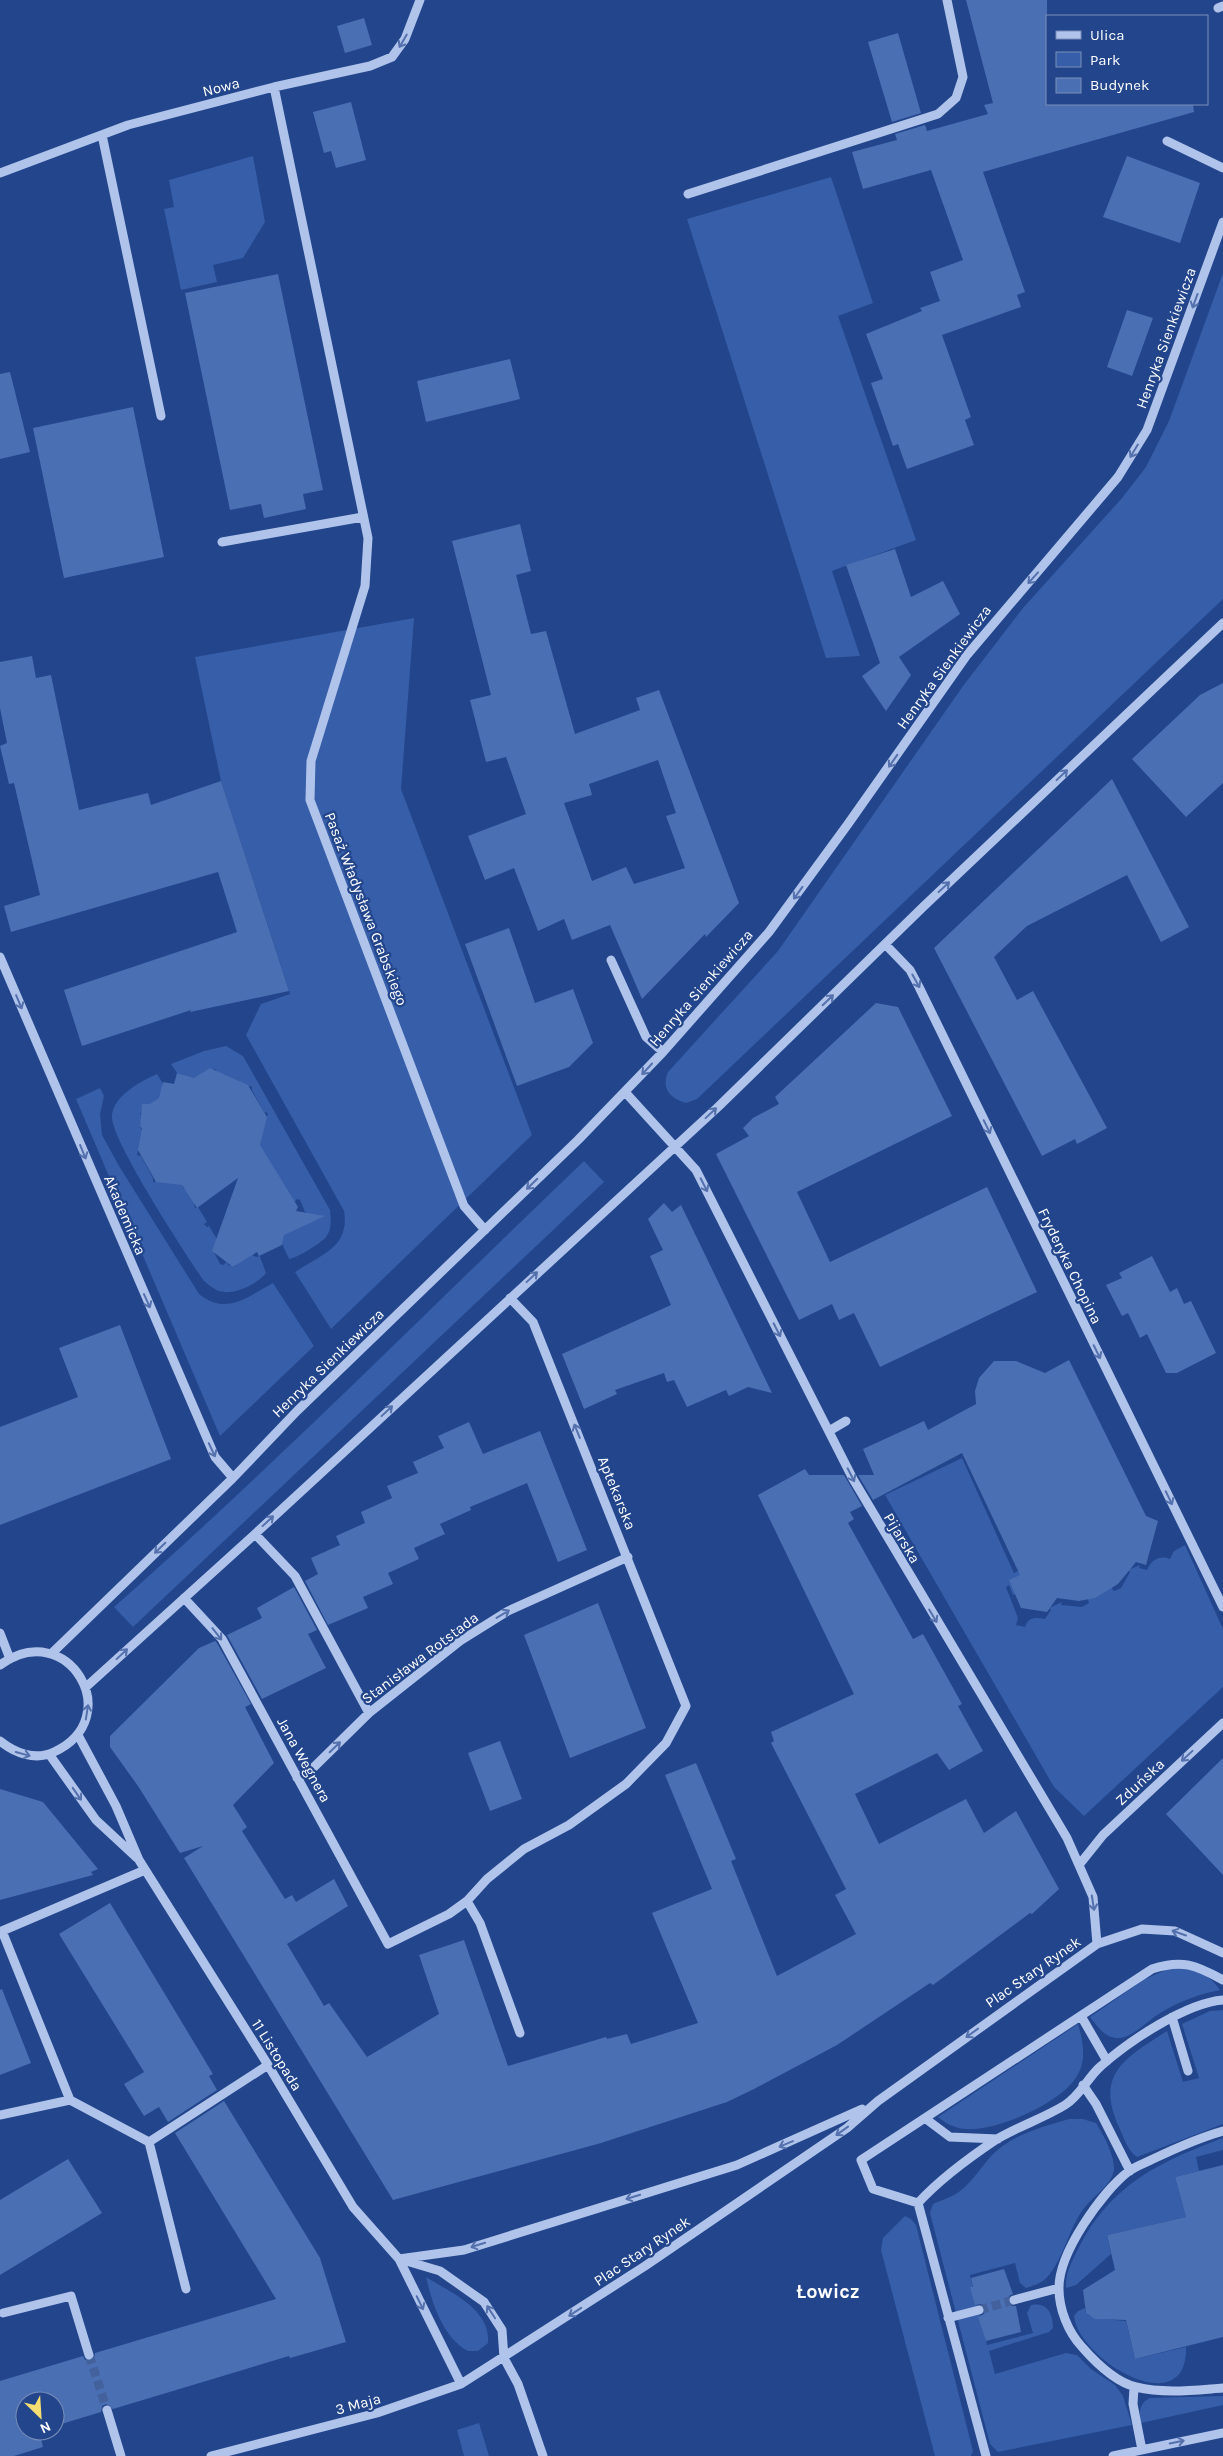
<svg xmlns="http://www.w3.org/2000/svg" width="1223" height="2456" viewBox="0 0 1223 2456" font-family="Karla,sans-serif">
<rect width="100%" height="100%" fill="#22458c"/>
<path fill="#365ea9" d="M 253,156 L 265,222 L 243,258 L 213,265 L 217,282 L 181,290 L 164,209 L 174,207 L 169,180 Z
M 831,177 L 873,303 L 838,316 L 916,540 L 832,571 L 860,656 L 826,658 L 687,219 Z
M 1223,273 L 1223,599 L 697,1099 L 686,1103 C 670,1098 661,1089 668,1072 L 778,951 L 963,686 L 1023,608 L 1122,498 L 1146,467 L 1169,421 Z
M 414,618 L 401,789 L 532,1135 L 331,1329 L 295,1272 C 322,1254 350,1247 344,1211 L 246,1035 L 261,1004 L 290,994 L 221,781 L 195,657 Z
M 226,1046 L 243,1056 L 330,1210 C 331,1218 332,1230 326,1237 C 320,1244 297,1258 289,1259 L 279,1237 L 307,1217 L 307,1213 L 305,1212 L 300,1200 L 297,1199 L 292,1205 L 257,1146 L 264,1116 L 267,1117 L 268,1113 L 264,1112 L 252,1090 L 252,1087 L 249,1086 L 248,1089 L 224,1074 L 223,1078 L 215,1069 L 212,1070 L 211,1068 L 190,1083 L 186,1076 L 177,1073 L 171,1064 L 204,1051 Z
M 157,1074 L 162,1082 L 165,1098 L 141,1109 L 143,1112 L 140,1113 L 145,1124 L 140,1123 L 140,1127 L 148,1138 L 142,1150 L 138,1151 L 137,1155 L 141,1156 L 153,1178 L 153,1182 L 157,1182 L 158,1179 L 182,1185 L 184,1189 L 187,1188 L 196,1203 L 194,1204 L 195,1208 L 198,1207 L 207,1222 L 204,1224 L 207,1227 L 209,1226 L 218,1241 L 214,1252 L 220,1264 L 223,1265 L 229,1260 L 227,1262 L 229,1266 L 231,1265 L 233,1267 L 237,1265 L 236,1262 L 254,1252 L 253,1256 L 258,1257 L 259,1254 L 266,1273 C 258,1284 233,1296 219,1291 C 213,1289 208,1284 203,1280 C 186,1254 110,1139 112,1116 C 113,1096 141,1081 157,1074 Z
M 100,1088 L 104,1096 L 100,1114 L 102,1135 L 119,1166 L 199,1294 C 226,1316 247,1297 273,1283 L 314,1346 L 220,1436 L 76,1099 Z
M 584,1161 L 604,1182 L 133,1627 L 114,1607 C 276,1464 428,1310 584,1161 Z
M 962,1458 L 1014,1573 L 1024,1568 L 1032,1586 L 1013,1595 L 1009,1585 L 1006,1587 L 1018,1618 L 1016,1625 L 1025,1627 C 1028,1617 1035,1617 1045,1619 L 1051,1610 L 1049,1608 L 1062,1602 L 1061,1605 L 1082,1607 L 1089,1603 L 1087,1597 L 1110,1586 L 1114,1591 L 1121,1588 L 1130,1572 L 1128,1570 L 1140,1565 L 1139,1568 L 1147,1570 C 1151,1560 1160,1555 1170,1559 L 1174,1551 L 1185,1545 L 1223,1629 L 1223,1687 L 1084,1816 L 1054,1787 L 885,1495 Z
M 1175,1966 C 1193,1969 1209,1973 1220,1990 C 1200,1994 1180,2001 1162,2012 C 1149,2019 1135,2036 1120,2038 C 1105,2039 1098,2027 1090,2017 L 1145,1979 Z
M 1223,2010 L 1223,2124 L 1137,2157 C 1127,2150 1124,2138 1119,2127 C 1094,2073 1127,2057 1167,2031 L 1183,2082 L 1199,2078 L 1182,2024 L 1210,2011 Z
M 1078,2024 C 1083,2041 1087,2060 1077,2076 C 1062,2102 1003,2128 973,2129 C 960,2130 948,2126 938,2117 Z
M 1069,2119 L 1083,2119 L 1096,2123 C 1103,2134 1115,2156 1114,2170 C 1112,2184 1094,2196 1085,2207 C 1069,2227 1065,2255 1049,2275 C 1043,2283 1035,2285 1026,2288 L 1020,2283 L 1015,2263 L 970,2275 L 987,2345 L 1033,2333 L 1027,2313 L 1031,2305 C 1047,2302 1053,2313 1053,2328 L 1049,2332 L 989,2351 L 995,2374 L 1066,2353 L 1077,2355 L 1091,2369 L 1115,2385 L 1123,2396 L 1132,2425 L 998,2452 L 990,2444 L 930,2213 L 933,2204 C 940,2201 948,2198 954,2195 C 970,2186 980,2168 992,2155 C 1013,2134 1042,2127 1069,2119 Z
M 1223,2138 L 1223,2150 L 1196,2157 L 1199,2171 L 1175,2177 L 1186,2217 L 1107,2235 L 1111,2254 L 1076,2285 L 1066,2288 C 1065,2273 1073,2259 1080,2245 C 1112,2184 1161,2161 1223,2138 Z
M 905,2216 L 911,2219 L 916,2225 L 973,2451 L 971,2456 L 935,2456 L 881,2250 L 883,2238 Z
M 426,2277 C 450,2292 491,2309 488,2343 L 478,2351 L 468,2351 C 443,2338 432,2303 426,2277 Z
M 1085,2308 L 1086,2313 L 1090,2316 L 1101,2314 L 1103,2319 L 1126,2321 L 1135,2359 L 1186,2347 C 1188,2424 1079,2361 1074,2316 L 1078,2311 Z
M 1223,2396 L 1223,2405 L 1141,2423 C 1139,2412 1139,2403 1150,2398 Z
M 479,2423 L 489,2456 L 464,2456 L 457,2430 Z"/>
<path fill="#4b6fb3" fill-rule="evenodd" d="M 966,0 L 1047,0 L 1047,104 L 1193,104 L 1194,112 L 983,172 L 1025,292 L 1017,295 L 1021,307 L 942,335 L 971,417 L 965,420 L 974,445 L 907,469 L 898,444 L 893,446 L 871,383 L 883,379 L 866,334 L 922,311 L 920,308 L 940,301 L 930,272 L 963,260 L 931,170 L 863,189 L 852,152 L 897,140 L 895,134 L 925,125 L 927,131 L 988,114 L 984,105 L 993,103 Z
M 364,18 L 372,45 L 345,53 L 337,26 Z
M 898,33 L 921,113 L 892,122 L 868,42 Z
M 351,102 L 366,160 L 336,168 L 331,151 L 324,153 L 313,112 Z
M 1127,156 L 1200,183 L 1180,243 L 1103,217 Z
M 278,274 L 323,490 L 303,494 L 306,509 L 264,518 L 261,504 L 230,510 L 185,293 Z
M 1127,310 L 1153,318 L 1132,376 L 1107,367 Z
M 510,359 L 520,399 L 426,422 L 417,381 Z
M 10,372 L 30,452 L 0,459 L 0,374 Z
M 133,407 L 164,557 L 64,578 L 33,428 Z
M 520,524 L 531,571 L 516,575 L 531,634 L 546,631 L 575,734 L 640,710 L 636,698 L 659,690 L 739,903 L 706,937 L 705,934 L 642,999 L 610,925 L 572,940 L 564,919 L 538,931 L 514,868 L 485,880 L 468,836 L 526,814 L 506,757 L 486,762 L 470,700 L 491,695 L 452,541 ZM 658,760 L 676,813 L 666,816 L 685,868 L 634,884 L 626,867 L 592,881 L 564,803 L 592,795 L 589,784 Z
M 895,549 L 911,597 L 943,581 L 960,614 L 899,657 L 911,675 L 886,711 L 862,676 L 880,663 L 846,565 Z
M 32,656 L 36,678 L 51,675 L 79,810 L 148,793 L 151,805 L 221,781 L 289,991 L 190,1012 L 191,1010 L 82,1046 L 64,990 L 237,932 L 218,872 L 11,932 L 4,906 L 40,895 L 14,783 L 9,784 L 0,746 L 7,743 L 0,708 L 0,662 Z
M 1223,683 L 1223,783 L 1186,817 L 1132,759 L 1200,695 Z
M 1112,779 L 1189,927 L 1161,942 L 1127,875 L 1027,926 L 994,957 L 1017,1000 L 1033,991 L 1107,1128 L 1077,1144 L 1075,1139 L 1042,1156 L 934,948 Z
M 509,928 L 535,1003 L 573,989 L 593,1043 L 569,1067 L 517,1086 L 465,944 Z
M 876,1003 L 898,1007 L 952,1116 L 797,1192 L 830,1262 L 987,1187 L 1037,1292 L 880,1367 L 854,1313 L 839,1320 L 832,1304 L 799,1320 L 716,1154 L 749,1136 L 743,1128 L 753,1118 L 779,1104 L 775,1097 Z
M 210,1068 L 248,1085 L 267,1117 L 260,1145 L 298,1207 L 296,1211 L 325,1216 L 284,1235 L 282,1245 L 259,1256 L 257,1252 L 233,1267 L 212,1251 L 238,1178 L 197,1208 L 182,1185 L 156,1182 L 138,1150 L 142,1128 L 140,1127 L 142,1104 L 150,1104 L 159,1098 L 163,1082 L 174,1084 L 177,1073 L 194,1078 Z
M 664,1203 L 672,1212 L 681,1205 L 772,1393 L 748,1387 L 729,1396 L 726,1390 L 687,1407 L 674,1380 L 667,1382 L 664,1373 L 615,1390 L 617,1394 L 584,1409 L 562,1354 L 671,1305 L 650,1256 L 663,1250 L 648,1219 Z
M 1152,1256 L 1170,1292 L 1177,1288 L 1184,1304 L 1191,1301 L 1216,1353 L 1177,1373 L 1166,1373 L 1147,1334 L 1140,1338 L 1128,1313 L 1122,1316 L 1106,1285 L 1122,1278 L 1119,1273 Z
M 120,1325 L 171,1459 L 0,1525 L 0,1427 L 78,1397 L 59,1348 Z
M 1069,1360 L 1146,1516 L 1158,1521 L 1146,1565 L 1136,1562 L 1118,1584 L 1095,1598 L 1079,1601 L 1057,1598 L 1047,1612 L 1021,1608 L 1009,1580 L 1020,1575 L 962,1453 L 873,1500 L 858,1475 L 874,1475 L 863,1449 L 924,1421 L 928,1430 L 976,1404 L 975,1391 L 979,1378 L 994,1361 L 1016,1361 L 1045,1373 Z
M 469,1422 L 483,1454 L 540,1431 L 587,1550 L 558,1562 L 527,1483 L 470,1507 L 471,1510 L 440,1524 L 445,1534 L 414,1548 L 419,1559 L 388,1573 L 393,1584 L 363,1597 L 368,1608 L 328,1625 L 305,1581 L 318,1574 L 311,1558 L 340,1545 L 336,1536 L 365,1523 L 361,1512 L 392,1498 L 387,1486 L 418,1473 L 413,1462 L 444,1448 L 438,1436 Z
M 805,1469 L 809,1475 L 844,1475 L 862,1506 L 850,1512 L 854,1519 L 848,1523 L 913,1639 L 923,1634 L 962,1704 L 958,1706 L 983,1751 L 949,1770 L 937,1753 L 855,1794 L 879,1844 L 966,1799 L 984,1833 L 1016,1811 L 1059,1889 L 1032,1914 L 1030,1913 L 933,1985 L 930,1983 L 837,2045 L 754,2089 L 727,2102 L 601,2143 L 393,2200 L 184,1858 L 203,1846 L 180,1853 L 138,1786 L 110,1747 L 110,1736 L 199,1648 L 215,1641 L 217,1643 L 251,1704 L 245,1707 L 274,1763 L 233,1805 L 247,1827 L 242,1831 L 285,1899 L 292,1895 L 296,1902 L 334,1879 L 348,1906 L 287,1944 L 324,2006 L 329,2003 L 367,2057 L 439,2014 L 419,1955 L 464,1940 L 508,2066 L 606,2037 L 607,2039 L 627,2034 L 631,2044 L 698,2023 L 652,1913 L 712,1889 L 665,1775 L 696,1763 L 736,1859 L 731,1861 L 777,1976 L 856,1934 L 835,1895 L 846,1889 L 771,1743 L 774,1741 L 771,1732 L 854,1694 L 758,1495 Z
M 294,1587 L 317,1630 L 308,1634 L 326,1668 L 262,1699 L 227,1635 L 262,1618 L 257,1608 Z
M 598,1603 L 646,1728 L 570,1758 L 524,1635 Z
M 500,1741 L 522,1799 L 490,1811 L 468,1753 Z
M 1223,1758 L 1223,1875 L 1166,1814 Z
M 0,1789 L 43,1802 L 98,1869 L 91,1872 L 93,1875 L 0,1900 Z
M 110,1903 L 213,2074 L 209,2076 L 217,2090 L 168,2122 L 159,2107 L 144,2116 L 124,2084 L 144,2072 L 59,1934 Z
M 2,1989 L 31,2063 L 0,2075 L 0,1990 Z
M 224,2101 L 320,2258 L 346,2342 L 290,2358 L 289,2356 L 113,2409 L 106,2404 L 102,2406 L 101,2412 L 55,2426 L 55,2401 L 25,2401 L 25,2431 L 39,2431 L 43,2447 L 14,2456 L 0,2456 L 0,2381 L 83,2356 L 85,2360 L 90,2361 L 94,2359 L 95,2353 L 276,2299 L 175,2133 Z
M 68,2159 L 102,2213 L 0,2275 L 0,2200 Z
M 1223,2165 L 1223,2337 L 1135,2359 L 1126,2320 L 1095,2319 L 1086,2313 L 1083,2290 L 1115,2270 L 1107,2235 L 1186,2217 L 1175,2177 Z
M 1004,2269 L 1013,2294 L 1009,2296 L 1008,2302 L 1012,2306 L 1016,2306 L 1021,2332 L 986,2341 L 978,2317 L 984,2314 L 985,2309 L 981,2304 L 975,2305 L 970,2287 L 973,2287 L 971,2278 Z"/>
<g fill="none" stroke-linecap="round" stroke-linejoin="round">
<path stroke="#43619d" stroke-width="9" stroke-dasharray="9 4.5" stroke-linecap="butt" d="M 979,2310 L 1014,2300
M 89,2355 L 107,2410"/>
<path stroke="#b0c4eb" stroke-width="9" d="M 1218,8 L 1223,6
M 274,87 L 368,538 L 365,586 L 311,761 L 310,800 L 464,1206 L 485,1230
M 102,135 L 161,416
M 1167,141 L 1223,168
M 0,173 L 128,125 L 274,87 L 370,66 L 392,57 L 405,39 L 420,0
M 688,194 L 938,114 L 956,98 L 963,77 L 947,0
M 222,542 L 363,517
M 885,944 L 910,970 L 919,987 L 1223,1607
M 0,957 L 215,1457 L 233,1478
M 611,960 L 646,1037 L 663,1052
M 625,1092 L 696,1170 L 853,1479 L 1067,1838 L 1093,1897 L 1097,1944
M 829,1431 L 846,1421
M 255,1534 L 295,1576 L 369,1713
M 184,1598 L 222,1639 L 388,1944 L 449,1914 L 467,1901 L 487,1879 L 524,1849 L 569,1825 L 626,1784 L 666,1743 L 686,1706 L 533,1322 L 510,1298
M 0,1633 L 10,1659
M 51,1654 L 233,1478 L 297,1411 L 578,1140 L 663,1052 L 769,932 L 848,824 L 967,655 L 1118,477 L 1147,430 L 1223,222
M 0,1665 C 68,1616 128,1718 54,1752 C 35,1761 15,1753 0,1741
M 86,1687 L 255,1534 L 718,1107 L 923,907 L 1223,623
M 78,1735 L 116,1806 L 139,1860 L 268,2065 L 353,2207 L 399,2259 L 461,2384
M 49,1754 L 96,1820 L 137,1858
M 297,1778 L 312,1769 L 369,1713 L 460,1641 L 508,1611 L 628,1557
M 1079,1865 L 1103,1835 L 1223,1723
M 467,1901 L 480,1923 L 520,2033
M 1081,2016 L 1107,2061
M 1172,2017 L 1188,2071
M 1083,2085 L 1096,2104 L 1130,2171
M 70,2100 L 2,1931 L 145,1870
M 0,2115 L 70,2100 L 149,2142 L 186,2289
M 926,2119 L 950,2137 L 998,2139
M 1223,2131 C 1198,2138 1176,2148 1153,2159 C 1145,2163 1136,2166 1129,2171 C 1102,2192 1058,2253 1059,2289 C 1059,2309 1068,2332 1082,2347 C 1096,2363 1115,2382 1136,2387 C 1164,2394 1195,2390 1223,2388
M 149,2142 L 268,2065
M 918,2203 L 873,2189 L 861,2160 L 1152,1969 C 1182,1959 1196,1965 1223,1980
M 399,2259 L 464,2250 L 737,2165 L 862,2109
M 403,2260 L 440,2271 L 484,2302 L 502,2330 L 504,2358 L 518,2384 L 543,2456
M 1014,2300 L 1059,2288
M 3,2313 L 71,2296 L 89,2355
M 948,2318 L 979,2310
M 1134,2387 L 1133,2404 L 1142,2450
M 107,2410 L 121,2456
M 211,2456 L 377,2413 L 461,2384 L 645,2266 L 847,2128 L 878,2101 L 1097,1944 L 1142,1929 L 1175,1931 L 1223,1953
M 986,2456 L 918,2203 C 940,2179 970,2157 997,2139 C 1019,2126 1044,2118 1065,2105 C 1080,2096 1088,2077 1101,2066 C 1129,2041 1186,2003 1223,2000
M 1113,2456 L 1223,2433"/>
</g>
<defs><path id="oneway-shaft" d="M-6 0H5M1.5-3L5.5 0L1.5 3" fill="none" stroke-width="1.6" stroke-linecap="round" stroke-linejoin="round" transform="scale(1.25)"/></defs>
<g stroke="#5471ad">
<use href="#oneway-shaft" transform="translate(403 41) rotate(120)"/>
<use href="#oneway-shaft" transform="translate(1195 301) rotate(110)"/>
<use href="#oneway-shaft" transform="translate(1134 451) rotate(121)"/>
<use href="#oneway-shaft" transform="translate(1033 578) rotate(132)"/>
<use href="#oneway-shaft" transform="translate(893 761) rotate(125)"/>
<use href="#oneway-shaft" transform="translate(1062 775) rotate(-43)"/>
<use href="#oneway-shaft" transform="translate(944 887) rotate(-43)"/>
<use href="#oneway-shaft" transform="translate(798 893) rotate(126)"/>
<use href="#oneway-shaft" transform="translate(916 981) rotate(61)"/>
<use href="#oneway-shaft" transform="translate(828 1000) rotate(-44)"/>
<use href="#oneway-shaft" transform="translate(19 1002) rotate(67)"/>
<use href="#oneway-shaft" transform="translate(647 1069) rotate(133)"/>
<use href="#oneway-shaft" transform="translate(711 1113) rotate(-43)"/>
<use href="#oneway-shaft" transform="translate(987 1127) rotate(64)"/>
<use href="#oneway-shaft" transform="translate(83 1152) rotate(68)"/>
<use href="#oneway-shaft" transform="translate(532 1184) rotate(136)"/>
<use href="#oneway-shaft" transform="translate(704 1185) rotate(63)"/>
<use href="#oneway-shaft" transform="translate(532 1277) rotate(-43)"/>
<use href="#oneway-shaft" transform="translate(147 1301) rotate(66)"/>
<use href="#oneway-shaft" transform="translate(777 1330) rotate(63)"/>
<use href="#oneway-shaft" transform="translate(1097 1352) rotate(64)"/>
<use href="#oneway-shaft" transform="translate(387 1411) rotate(-43)"/>
<use href="#oneway-shaft" transform="translate(577 1431) rotate(-112)"/>
<use href="#oneway-shaft" transform="translate(212 1450) rotate(65)"/>
<use href="#oneway-shaft" transform="translate(851 1475) rotate(63)"/>
<use href="#oneway-shaft" transform="translate(1169 1498) rotate(64)"/>
<use href="#oneway-shaft" transform="translate(268 1521) rotate(-43)"/>
<use href="#oneway-shaft" transform="translate(160 1548) rotate(136)"/>
<use href="#oneway-shaft" transform="translate(503 1614) rotate(-31)"/>
<use href="#oneway-shaft" transform="translate(933 1616) rotate(59)"/>
<use href="#oneway-shaft" transform="translate(217 1634) rotate(52)"/>
<use href="#oneway-shaft" transform="translate(122 1654) rotate(-43)"/>
<use href="#oneway-shaft" transform="translate(87 1712) rotate(-81)"/>
<use href="#oneway-shaft" transform="translate(335 1747) rotate(-44)"/>
<use href="#oneway-shaft" transform="translate(23 1754) rotate(15)"/>
<use href="#oneway-shaft" transform="translate(1187 1756) rotate(137)"/>
<use href="#oneway-shaft" transform="translate(77 1794) rotate(55)"/>
<use href="#oneway-shaft" transform="translate(1093 1903) rotate(81)"/>
<use href="#oneway-shaft" transform="translate(1179 1933) rotate(-161)"/>
<use href="#oneway-shaft" transform="translate(972 2033) rotate(144)"/>
<use href="#oneway-shaft" transform="translate(842 2131) rotate(144)"/>
<use href="#oneway-shaft" transform="translate(786 2144) rotate(157)"/>
<use href="#oneway-shaft" transform="translate(633 2197) rotate(163)"/>
<use href="#oneway-shaft" transform="translate(478 2245) rotate(163)"/>
<use href="#oneway-shaft" transform="translate(420 2303) rotate(64)"/>
<use href="#oneway-shaft" transform="translate(491 2312) rotate(-123)"/>
<use href="#oneway-shaft" transform="translate(575 2312) rotate(147)"/>
<use href="#oneway-shaft" transform="translate(1177 2442) rotate(-12)"/>
</g>
<g text-anchor="middle" dominant-baseline="central" stroke-width="4.5" stroke-linejoin="round" paint-order="stroke">
<g font-size="15" fill="#fff" stroke="#22458c">
<text transform="translate(221 87) rotate(-14)">Nowa</text>
<text transform="translate(1166 338) rotate(-70)">Henryka Sienkiewicza</text>
<text transform="translate(944 667) rotate(-54)">Henryka Sienkiewicza</text>
<text transform="translate(366 909) rotate(69)">Pasaż Władysława Grabskiego</text>
<text transform="translate(701 988) rotate(-49)">Henryka Sienkiewicza</text>
<text transform="translate(125 1215) rotate(67)">Akademicka</text>
<text transform="translate(1070 1266) rotate(64)">Fryderyka Chopina</text>
<text transform="translate(328 1363) rotate(-44)">Henryka Sienkiewicza</text>
<text transform="translate(617 1493) rotate(68)">Aptekarska</text>
<text transform="translate(902 1538) rotate(59)">Pijarska</text>
<text transform="translate(420 1658) rotate(-37)">Stanisława Rotstada</text>
<text transform="translate(304 1760) rotate(61)">Jana Wegnera</text>
<text transform="translate(1140 1782) rotate(-43)">Zduńska</text>
<text transform="translate(1033 1972) rotate(-35)">Plac Stary Rynek</text>
<text transform="translate(277 2055) rotate(58)">11 Listopada</text>
<text transform="translate(642 2251) rotate(-34)">Plac Stary Rynek</text>
<text transform="translate(358 2404) rotate(-15)">3 Maja</text>
</g>
<g font-size="20" font-weight="bold" fill="#fff" stroke="#22458c">
<text x="828" y="2291">Łowicz</text>
</g>
</g>
<rect x="1046" y="15" width="162" height="90" fill="#22458c" stroke="#7a8fba"/>
<rect x="1056" y="31" width="25" height="8" fill="#b0c4eb" stroke="#7a8fba"/>
<text x="1090" y="40" font-size="15" fill="#ffffff">Ulica</text>
<rect x="1056" y="52" width="25" height="15" fill="#365ea9" stroke="#7a8fba"/>
<text x="1090" y="65" font-size="15" fill="#ffffff">Park</text>
<rect x="1056" y="78" width="25" height="15" fill="#4b6fb3" stroke="#7a8fba"/>
<text x="1090" y="90" font-size="15" fill="#ffffff">Budynek</text>
<g transform="translate(40 2416) rotate(155)"><circle r="24" fill="#22458c" stroke="#7a8fba"/>
<path d="M0-4L9 19L0 12L-9 19Z" fill="#f6de72"/>
<text y="-8" font-size="14" font-weight="bold" text-anchor="middle" fill="#ffffff">N</text>
</g>
</svg>
